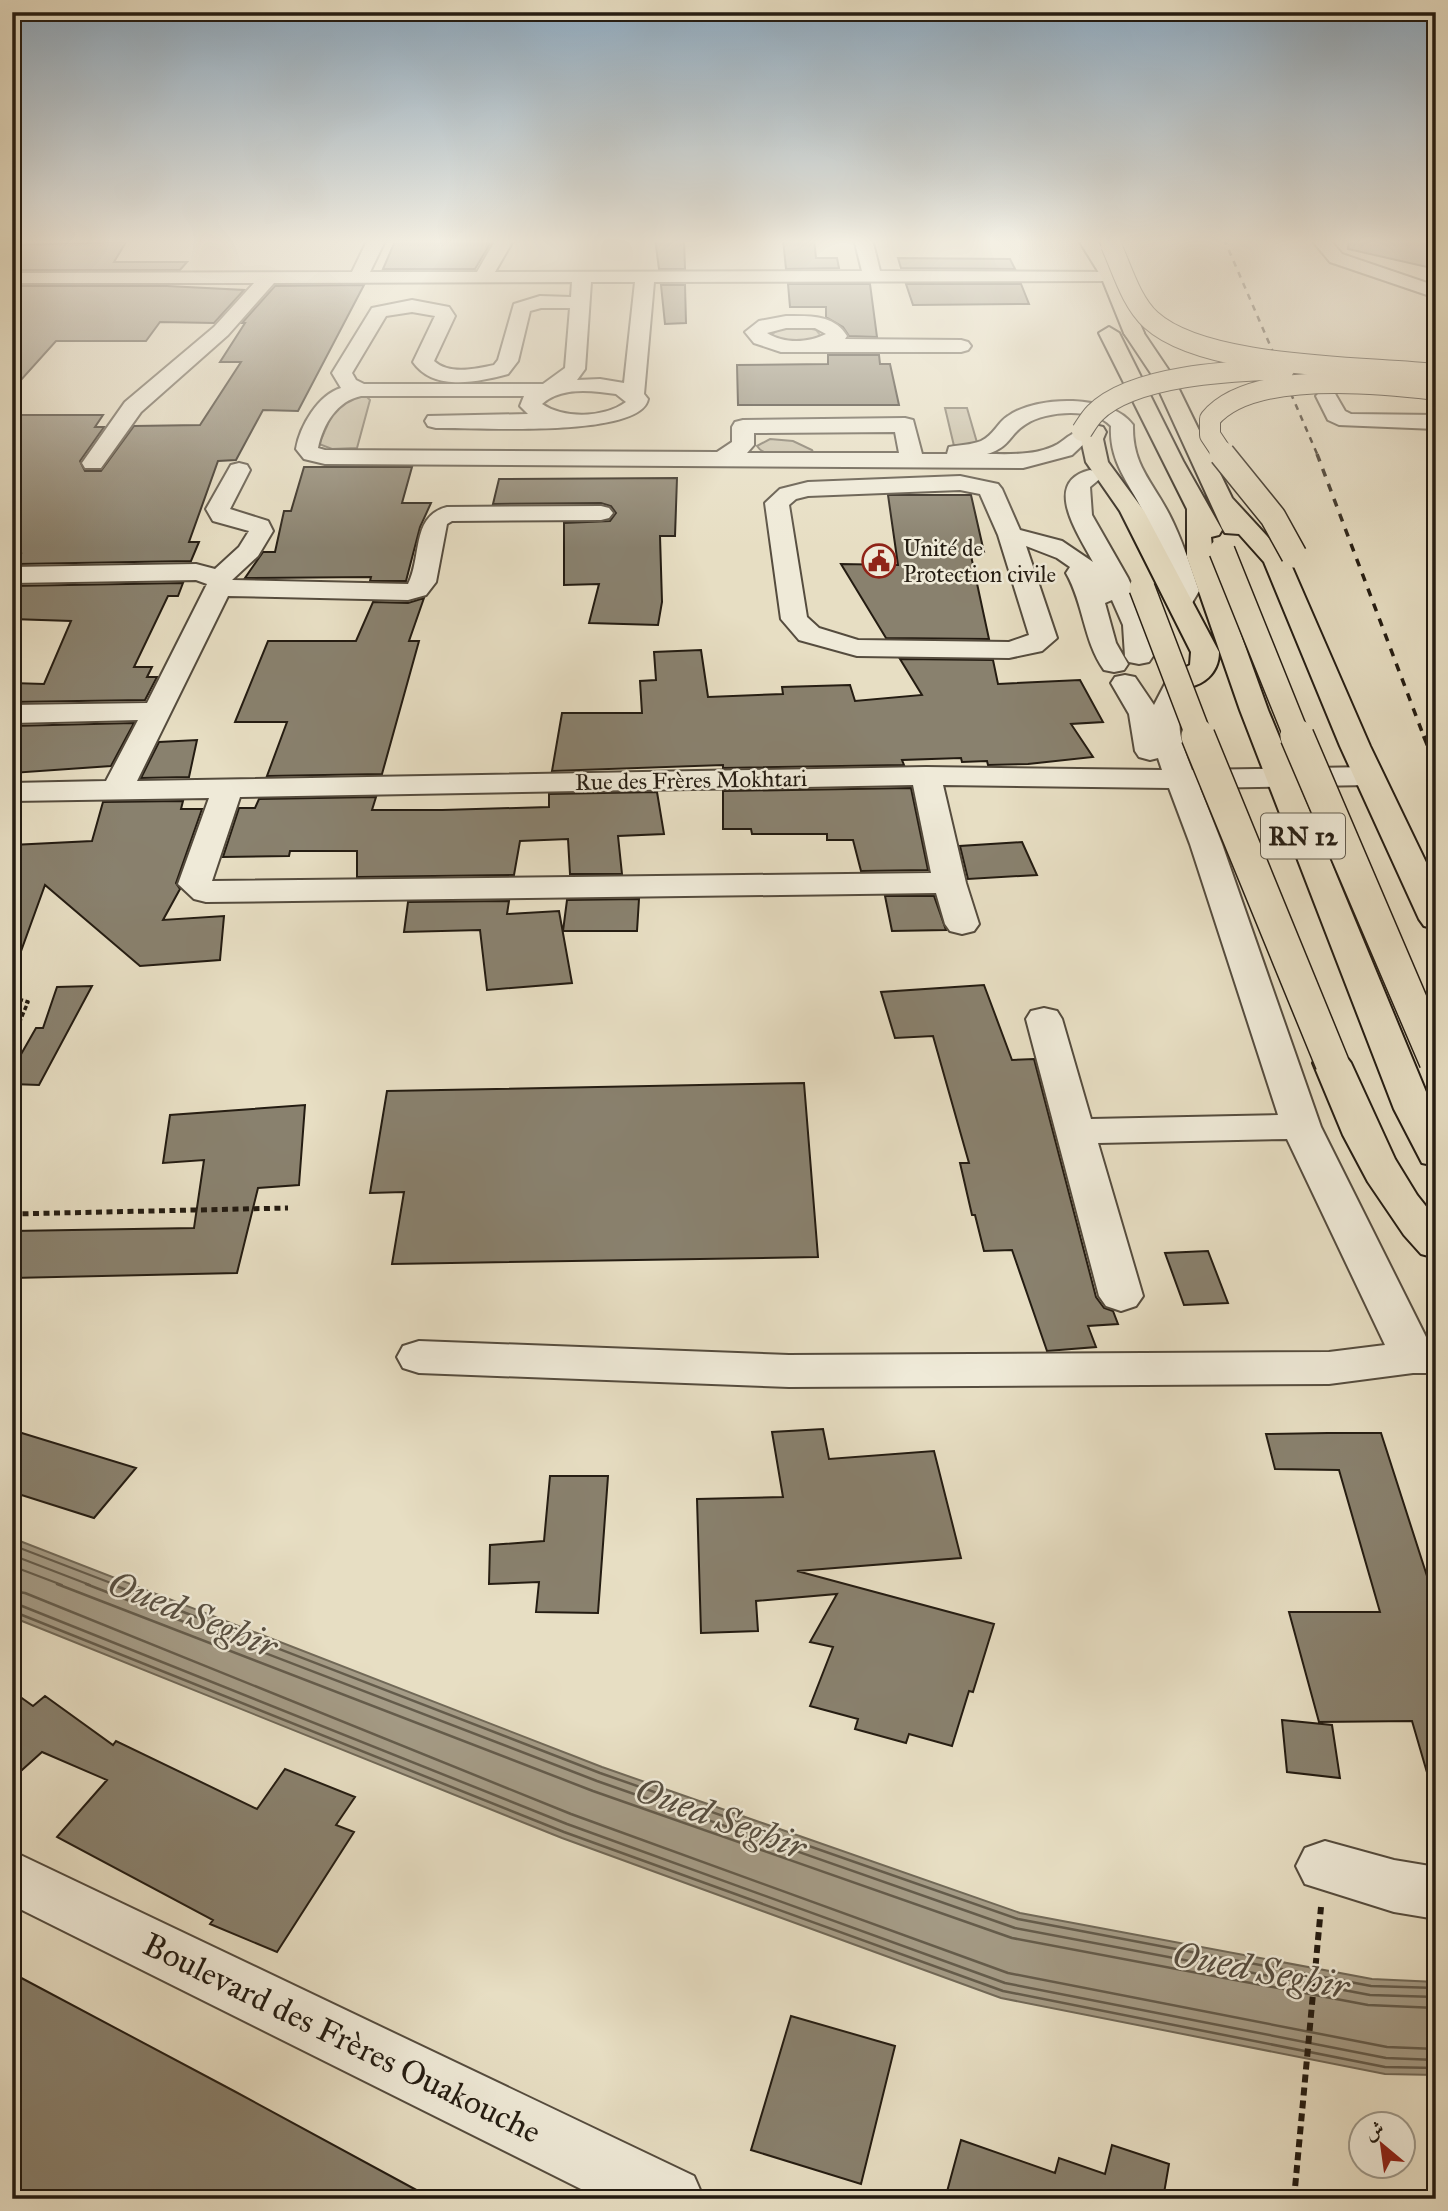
<svg xmlns="http://www.w3.org/2000/svg" width="1448" height="2211" viewBox="0 0 1448 2211" font-family="'IM FELL Great Primer',Amiri,serif">
<rect width="100%" height="100%" fill="#e7dec3"/>
<filter id="stains"><feTurbulence type="fractalNoise" baseFrequency=".00286" numOctaves="4"/><feColorMatrix values="0 0 0 0 .2 0 0 0 0 .09 0 0 0 0 .02 0 0 0 .5 -.17"/></filter>
<radialGradient id="worn" r=".72"><stop offset=".6" stop-color="#630" stop-opacity="0"/><stop offset="1" stop-color="#630" stop-opacity=".3"/></radialGradient>
<path fill="#c6bda5" stroke="#756c5c" stroke-width="2" d="M 803,327 L 816,330 L 820,335 C 808,345 784,344 771,335 L 781,328 Z
M 364,394 L 370,400 L 357,448 L 332,449 L 319,444 L 338,401 Z
M 945,408 L 967,408 L 978,446 L 954,446 Z
M 770,439 L 793,441 L 812,450 L 814,454 C 798,454 766,461 757,446 Z"/>
<path fill="#a59c87" stroke="#716958" stroke-width="2" d="M 12,1538 L 602,1767 L 1020,1913 L 1372,1979 L 1436,1982 L 1436,2075 L 1385,2074 L 1001,1998 L 562,1838 L 12,1617 Z"/>
<g fill="none" stroke-linecap="round" stroke-linejoin="round">
<path stroke="#645c4c" stroke-width="2" d="M 12,1545 L 116,1585
M 12,1555 L 90,1585
M 12,1566 L 62,1585"/>
<path stroke="#645c4c" stroke-width="2.5" d="M 57,1584 L 593,1791 L 1012,1938 L 1368,2005 L 1436,2008
M 86,1584 L 597,1781 L 1015,1928 L 1370,1995 L 1436,1997
M 111,1584 L 600,1773 L 1018,1919 L 1371,1986 L 1436,1988
M 12,1591 L 25,1593 L 571,1814 L 1008,1973 L 1387,2047 L 1436,2049
M 12,1602 L 567,1824 L 1005,1983 L 1386,2058 L 1436,2060
M 12,1611 L 564,1832 L 1003,1991 L 1385,2067 L 1436,2068"/>
</g>
<path fill="#89816e" stroke="#241c12" stroke-width="2" d="M 396,239 L 493,239 L 475,269 L 383,269 Z
M 655,239 L 684,239 L 685,269 L 659,269 Z
M 783,239 L 814,239 L 816,258 L 837,258 L 839,268 L 786,269 Z
M 1349,239 L 1436,239 L 1436,269 L 1348,249 Z
M 126,242 L 114,262 L 187,262 L 180,270 L 12,270 L 12,245 Z
M 898,258 L 1010,259 L 1015,269 L 901,268 Z
M 788,284 L 870,284 L 877,337 L 849,336 L 843,327 L 826,317 L 826,307 L 790,307 Z
M 906,284 L 1021,284 L 1029,304 L 913,305 Z
M 364,285 L 298,411 L 263,410 L 236,460 L 218,461 L 189,542 L 199,542 L 191,561 L 18,564 L 21,554 L 12,555 L 12,415 L 103,415 L 95,427 L 104,427 L 80,461 L 85,471 L 101,471 L 134,426 L 200,425 L 241,362 L 220,362 L 245,323 L 242,323 L 275,286 Z
M 661,285 L 685,285 L 686,323 L 665,324 Z
M 12,286 L 167,286 L 244,290 L 214,323 L 160,322 L 146,341 L 56,341 L 12,390 Z
M 828,355 L 879,355 L 880,364 L 890,364 L 899,405 L 738,405 L 737,365 L 828,364 Z
M 304,467 L 412,467 L 402,503 L 431,503 L 420,527 L 406,581 L 370,581 L 371,577 L 245,578 L 263,552 L 275,552 L 284,511 L 291,511 Z
M 677,478 L 675,536 L 660,536 L 662,602 L 658,625 L 589,623 L 599,584 L 564,585 L 564,523 L 610,521 L 616,513 L 611,506 L 601,503 L 493,504 L 499,479 Z
M 888,495 L 971,495 L 984,552 L 970,551 L 989,639 L 886,638 L 841,564 L 898,565 Z
M 183,583 L 178,596 L 168,596 L 134,667 L 152,667 L 147,677 L 157,677 L 145,700 L 12,702 L 12,683 L 44,684 L 71,621 L 12,619 L 12,586 Z
M 424,598 L 409,641 L 419,641 L 382,774 L 267,776 L 287,722 L 235,722 L 268,641 L 356,641 L 373,602 L 408,603 Z
M 701,650 L 708,697 L 783,694 L 782,687 L 850,685 L 855,701 L 922,695 L 900,659 L 993,660 L 998,684 L 1080,680 L 1103,722 L 1071,724 L 1093,757 L 1028,764 L 988,765 L 987,761 L 962,762 L 961,758 L 902,760 L 904,765 L 723,768 L 723,765 L 552,771 L 562,713 L 642,713 L 640,681 L 656,680 L 654,652 Z
M 134,723 L 111,766 L 12,773 L 12,726 Z
M 197,740 L 189,777 L 141,778 L 159,742 Z
M 911,788 L 928,870 L 861,871 L 853,840 L 827,840 L 827,834 L 752,834 L 751,829 L 723,829 L 723,791 Z
M 657,792 L 664,834 L 618,836 L 622,874 L 570,874 L 568,839 L 520,841 L 514,875 L 357,877 L 357,851 L 290,851 L 289,856 L 223,857 L 239,808 L 255,808 L 259,799 L 376,797 L 372,810 L 442,810 L 549,807 L 549,794 Z
M 183,801 L 181,809 L 202,809 L 176,883 L 180,889 L 163,920 L 224,916 L 220,960 L 140,966 L 45,885 L 16,965 L 12,965 L 12,845 L 92,841 L 103,802 Z
M 1022,842 L 1037,875 L 968,879 L 960,846 Z
M 885,896 L 934,896 L 946,930 L 892,931 Z
M 639,899 L 637,931 L 563,931 L 567,900 Z
M 509,901 L 507,914 L 559,911 L 572,983 L 487,990 L 480,930 L 404,932 L 408,902 Z
M 984,985 L 1012,1060 L 1034,1059 L 1096,1297 L 1104,1308 L 1113,1311 L 1118,1324 L 1088,1326 L 1096,1347 L 1047,1351 L 1012,1250 L 984,1251 L 975,1215 L 972,1215 L 960,1163 L 969,1163 L 933,1036 L 895,1038 L 881,992 Z
M 92,986 L 39,1085 L 12,1084 L 12,1070 L 36,1028 L 43,1028 L 57,987 Z
M 804,1083 L 818,1257 L 392,1264 L 404,1192 L 370,1193 L 387,1091 Z
M 305,1105 L 299,1185 L 258,1188 L 237,1273 L 12,1278 L 12,1231 L 194,1228 L 204,1160 L 163,1163 L 170,1115 Z
M 1208,1251 L 1228,1303 L 1184,1305 L 1165,1253 Z
M 823,1429 L 829,1459 L 934,1451 L 961,1558 L 797,1571 L 994,1624 L 973,1692 L 969,1691 L 952,1746 L 909,1734 L 906,1743 L 855,1729 L 858,1719 L 810,1706 L 833,1647 L 810,1642 L 837,1594 L 756,1601 L 758,1631 L 701,1633 L 697,1499 L 783,1497 L 772,1432 Z
M 12,1430 L 136,1468 L 94,1518 L 12,1492 Z
M 1328,1433 L 1381,1433 L 1436,1604 L 1436,1775 L 1428,1776 L 1412,1721 L 1319,1722 L 1289,1612 L 1380,1612 L 1339,1470 L 1275,1469 L 1266,1434 Z
M 550,1476 L 608,1476 L 598,1613 L 536,1612 L 539,1582 L 489,1584 L 490,1545 L 544,1541 Z
M 12,1691 L 33,1706 L 45,1696 L 113,1745 L 116,1741 L 257,1809 L 285,1769 L 355,1797 L 336,1825 L 354,1832 L 277,1952 L 210,1924 L 213,1920 L 57,1837 L 107,1780 L 42,1752 L 12,1779 Z
M 1282,1720 L 1332,1725 L 1340,1778 L 1287,1772 Z
M 12,1973 L 234,2091 L 433,2199 L 12,2199 Z
M 791,2016 L 895,2046 L 861,2184 L 751,2150 Z
M 961,2140 L 1055,2173 L 1059,2158 L 1105,2174 L 1112,2145 L 1169,2164 L 1163,2199 L 945,2199 Z"/>
<g fill="none" stroke-linecap="round" stroke-linejoin="round">
<defs>
<path id="minor" d="M 368,239 L 386,239 L 370,272 L 477,272 L 496,239 L 514,239 L 495,272 L 862,271 L 854,239 L 872,239 L 880,271 L 1116,272 L 1119,276 L 1110,281 L 654,282 L 644,394 L 648,399 C 641,439 471,427 436,428 L 428,426 L 425,421 L 428,416 L 528,414 L 520,406 L 524,396 L 361,396 C 337,401 323,424 318,448 L 325,450 L 717,452 L 732,442 L 732,427 L 735,422 L 743,420 L 905,418 L 913,420 L 922,454 L 947,454 L 949,447 C 959,445 971,445 981,441 C 994,435 997,423 1008,416 C 1037,395 1111,394 1133,425 C 1132,465 1152,481 1169,514 C 1182,539 1190,565 1199,591 L 1189,608 L 1180,610 L 1171,608 L 1167,602 L 1173,591 C 1165,565 1157,539 1145,515 C 1130,484 1109,463 1111,426 C 1093,407 1046,411 1026,424 C 1009,434 1011,447 987,454 C 1009,454 1037,456 1058,444 C 1069,437 1072,430 1087,433 L 1090,438 L 1072,455 L 1023,468 L 325,464 L 304,459 L 296,449 C 300,426 318,395 341,388 L 332,373 L 372,308 L 412,300 L 449,307 L 455,316 L 434,361 C 449,375 475,369 494,365 L 498,360 L 514,304 L 540,296 L 571,297 L 572,282 L 274,283 L 228,335 L 141,412 L 101,468 L 85,468 L 82,463 L 125,402 L 214,327 L 254,283 L 12,283 L 12,273 L 352,272 ZM 591,282 L 635,282 L 624,383 L 600,379 L 577,380 L 585,369 ZM 541,308 L 570,308 L 565,368 L 543,384 L 364,384 L 356,380 L 352,373 L 386,316 L 412,312 L 435,316 L 413,362 C 434,392 478,382 508,374 L 518,361 L 530,311 ZM 600,392 L 616,394 L 626,402 C 604,418 564,419 542,404 C 557,390 580,390 600,392 ZM 895,432 L 899,453 L 747,453 L 754,445 L 754,433 Z
M 1311,239 L 1329,239 L 1342,254 L 1436,286 L 1436,298 L 1330,262 Z
M 786,316 C 809,316 834,314 847,336 L 845,339 L 961,340 L 968,342 L 971,346 L 968,350 L 961,352 L 781,352 L 754,343 L 745,332 L 759,321 ZM 786,328 L 815,328 L 826,334 C 808,343 784,344 767,333 Z
M 1327,390 L 1334,392 L 1345,411 L 1351,414 L 1436,415 L 1436,429 L 1339,425 L 1328,420 L 1316,396 L 1320,392 Z
M 239,463 L 247,465 L 250,470 L 230,509 L 268,521 L 273,531 L 258,556 L 232,580 L 408,584 C 422,557 411,516 447,507 L 601,506 L 609,508 L 613,513 L 609,518 L 601,520 L 452,521 L 447,524 L 436,582 L 426,595 L 408,600 L 228,596 L 137,781 L 926,767 L 1162,770 L 1158,758 L 1150,760 L 1139,757 L 1135,751 L 1129,714 L 1111,683 L 1115,677 L 1125,675 L 1135,677 L 1154,705 L 1168,678 L 1178,676 L 1188,678 L 1192,684 C 1175,725 1176,728 1192,770 L 1369,767 L 1380,770 L 1384,776 L 1380,782 L 1369,785 L 1200,788 L 1222,844 L 1321,1127 L 1428,1341 L 1436,1341 L 1436,1373 L 1413,1373 L 1329,1384 L 789,1387 L 419,1373 L 403,1368 L 397,1357 L 403,1346 L 419,1341 L 789,1355 L 1329,1352 L 1385,1345 L 1287,1139 L 1098,1143 L 1143,1296 L 1136,1306 L 1121,1311 L 1106,1306 L 1099,1296 L 1026,1019 L 1031,1011 L 1044,1008 L 1057,1011 L 1062,1019 L 1091,1119 L 1278,1115 L 1190,844 L 1169,788 L 943,785 L 966,883 L 979,924 L 974,931 L 962,934 L 950,931 L 945,924 L 936,893 L 206,902 L 194,899 L 178,884 L 209,798 L 12,801 L 12,783 L 106,781 L 138,720 L 12,723 L 12,705 L 147,703 L 207,584 L 196,580 L 12,583 L 12,567 L 196,564 L 215,569 L 239,547 L 249,531 L 213,521 L 206,509 L 231,465 ZM 913,785 L 931,873 L 212,881 L 240,797 Z
M 1090,470 L 1098,472 L 1102,477 L 1090,487 L 1092,515 L 1128,578 L 1149,625 L 1153,656 L 1149,662 L 1139,664 L 1129,662 L 1125,656 L 1123,625 L 1112,600 L 1105,603 L 1116,643 L 1128,664 L 1124,670 L 1114,672 L 1104,670 C 1083,640 1084,604 1066,573 L 1070,567 L 1057,558 L 1026,546 L 1057,638 L 1042,651 L 1009,658 L 857,656 L 799,640 L 781,619 L 765,503 L 780,489 L 808,482 L 960,476 L 998,484 L 1002,489 L 1020,530 L 1062,541 L 1093,562 C 1079,535 1041,482 1090,470 ZM 960,490 L 980,494 L 998,535 L 1029,635 L 1009,642 L 858,640 L 819,628 L 807,617 L 789,505 L 796,499 L 808,496 Z
M 1325,1841 L 1394,1860 L 1436,1867 L 1436,1919 L 1394,1912 L 1305,1884 L 1296,1866 L 1305,1848 Z
M 12,1851 L 694,2176 L 704,2199 L 601,2199 L 12,1905 Z"/>
<path id="major" d="M 1078,239 L 1096,239 L 1119,276 L 1144,333 L 1141,337 L 1127,337 L 1124,333 L 1101,276 Z"/>
<path id="highway" d="M 1109,327 L 1119,333 L 1183,461 L 1222,530 L 1219,535 L 1211,537 L 1213,557 L 1268,710 L 1436,1116 L 1436,1166 L 1422,1163 L 1394,1109 L 1240,710 L 1187,557 L 1187,509 L 1099,333 Z
M 1134,327 L 1141,329 L 1172,375 L 1232,498 L 1289,560 L 1370,746 L 1436,883 L 1436,929 L 1424,926 L 1419,919 L 1340,746 L 1264,562 L 1239,534 L 1225,533 L 1222,528 L 1152,375 L 1124,333 Z
M 1095,425 L 1103,427 L 1106,432 L 1103,439 L 1108,462 L 1144,511 L 1219,652 C 1219,677 1196,692 1173,686 L 1169,680 L 1173,674 L 1190,665 L 1191,652 L 1120,511 L 1086,462 L 1081,439 L 1087,427 Z
M 1332,1052 L 1345,1055 L 1351,1063 L 1395,1159 L 1417,1195 L 1436,1219 L 1436,1258 L 1421,1254 L 1404,1235 L 1368,1182 L 1343,1135 L 1313,1063 L 1319,1055 Z"/>
</defs>
<use href="#minor" stroke="#554c3e" stroke-width="4"/>
<use href="#major" stroke="#241c12" stroke-width="4"/>
<use href="#highway" stroke="#241c12" stroke-width="4"/>
<path stroke="#241c12" stroke-width="3.5" stroke-dasharray="4.5 2.5" stroke-linecap="butt" d="M 12,997 L 28,1002 L 12,1040"/>
<path stroke="#241c12" stroke-width="5" stroke-dasharray="6 4.5" stroke-linecap="butt" d="M 12,1214 L 288,1208"/>
<path stroke="#241c12" stroke-width="6" stroke-dasharray="8 5" stroke-linecap="butt" d="M 1294,2199 L 1321,1907"/>
<use href="#minor" fill="#efead8" fill-rule="evenodd"/>
<use href="#major" fill="#e7dec3" fill-rule="evenodd"/>
<use href="#highway" fill="#e7dec3" fill-rule="evenodd"/>
<path stroke="#241c12" stroke-width="2.5" stroke-dasharray="6 6" stroke-linecap="butt" d="M 1224,239 L 1318,456"/>
<path stroke="#241c12" stroke-width="3.5" stroke-dasharray="8 8" stroke-linecap="butt" d="M 1317,454 L 1424,737"/>
<path stroke="#241c12" stroke-width="4.5" stroke-dasharray="10 10" stroke-linecap="butt" d="M 1424,736 L 1436,765"/>
<defs>
<path id="major-bridge" d="M 1111,245 C 1122,269 1131,302 1151,320 C 1205,369 1363,366 1436,374"/>
<path id="highway-bridge-far2" d="M 1082,431 C 1086,425 1090,418 1095,413 C 1133,375 1232,371 1284,369
M 1224,456 L 1210,435 L 1210,419 C 1250,370 1379,383 1436,390"/>
<path id="highway-bridge-far1" d="M 1222,454 L 1273,517 L 1294,555
M 1222,551 L 1297,737
M 1142,588 L 1199,737"/>
<path id="highway-bridge" d="M 1198,736 L 1332,1063
M 1297,736 L 1436,1061"/>
</defs>
<use href="#major-bridge" stroke="#241c12" stroke-width="22" stroke-linecap="butt"/>
<use href="#highway-bridge-far2" stroke="#241c12" stroke-width="22" stroke-linecap="butt"/>
<use href="#highway-bridge-far1" stroke="#241c12" stroke-width="28" stroke-linecap="butt"/>
<use href="#highway-bridge" stroke="#241c12" stroke-width="36" stroke-linecap="butt"/>
<use href="#major-bridge" stroke="#e7dec3" stroke-width="20"/>
<use href="#highway-bridge-far2" stroke="#e7dec3" stroke-width="20"/>
<use href="#highway-bridge-far1" stroke="#e7dec3" stroke-width="25"/>
<use href="#highway-bridge" stroke="#e7dec3" stroke-width="33"/>
</g>
<linearGradient id="sky" x2="0" y2="1"><stop stop-color="#8daac1"/><stop offset="0.44" stop-color="#f4f0e4"/><stop offset="1" stop-color="#f4f0e4" stop-opacity="0"/></linearGradient>
<rect width="1448" height="548" fill="url(#sky)"/>
<defs>
<symbol id="civic-ring" viewBox="-11 -11 22 22"><circle r="9.5" fill="#efead8" stroke="#8f2418" stroke-width="1.5"/><path d="M-.6-6.5H3V-4.5H.6V-3L4-1V1h2V6H-6V1h2V-1L-.6-3ZM-1.2 2.5V6h2.4V2.5Z" fill="#8f2418"/></symbol>
</defs>
<g fill-rule="evenodd">
<use href="#civic-ring" x="860" y="542" width="38" height="38"/>
</g>
<g text-anchor="middle" dominant-baseline="central" stroke-width="5" stroke-linejoin="round" paint-order="stroke">
<g font-size="23" fill="#241c12" stroke="#efead8" text-anchor="start">
<text x="903" y="548">Unité de<tspan x="903" dy="26">Protection civile</tspan></text>
</g>
<g font-size="23" fill="#241c12" stroke="#efead8">
<text transform="translate(691 780) rotate(-1)">Rue des Frères Mokhtari</text>
</g>
<rect fill="#efead8" stroke="#615a4d" stroke-width="2" x="1261" y="813.5" width="84" height="45" rx="5"/>
<g font-size="26" font-weight="bold" fill="#241c12">
<text x="1303" y="836">RN 12</text>
</g>
<g font-size="33" fill="#241c12" stroke="#efead8">
<text transform="translate(342 2038) rotate(26)">Boulevard des Frères Ouakouche</text>
</g>
<g font-size="37" font-style="italic" fill="#584f41" stroke="#efead8">
<text transform="translate(193 1614) rotate(22)">Oued Seghir</text>
<text transform="translate(721 1818) rotate(20)">Oued Seghir</text>
<text transform="translate(1261 1970) rotate(11)">Oued Seghir</text>
</g>
</g>
<rect width="1448" height="2211" fill="none" stroke="#e7dec3" stroke-width="42"/>
<rect x="14" y="14" width="1420" height="2183" fill="none" stroke="#241c12" stroke-width="3.5"/>
<rect x="21" y="21" width="1406" height="2169" fill="none" stroke="#241c12" stroke-width="2"/>
<g transform="translate(1382 2145) rotate(331)"><circle r="33" fill="#efead8" stroke="#9e9889" stroke-width="2"/>
<path d="M0-5L12 26L0 18L-12 26Z" fill="#8f2418"/>
<text y="-10" font-size="19" font-weight="bold" text-anchor="middle" fill="#241c12">ش</text>
</g>
<rect width="100%" height="100%" filter="url(#stains)"/>
<rect width="100%" height="100%" fill="url(#worn)"/>
</svg>
